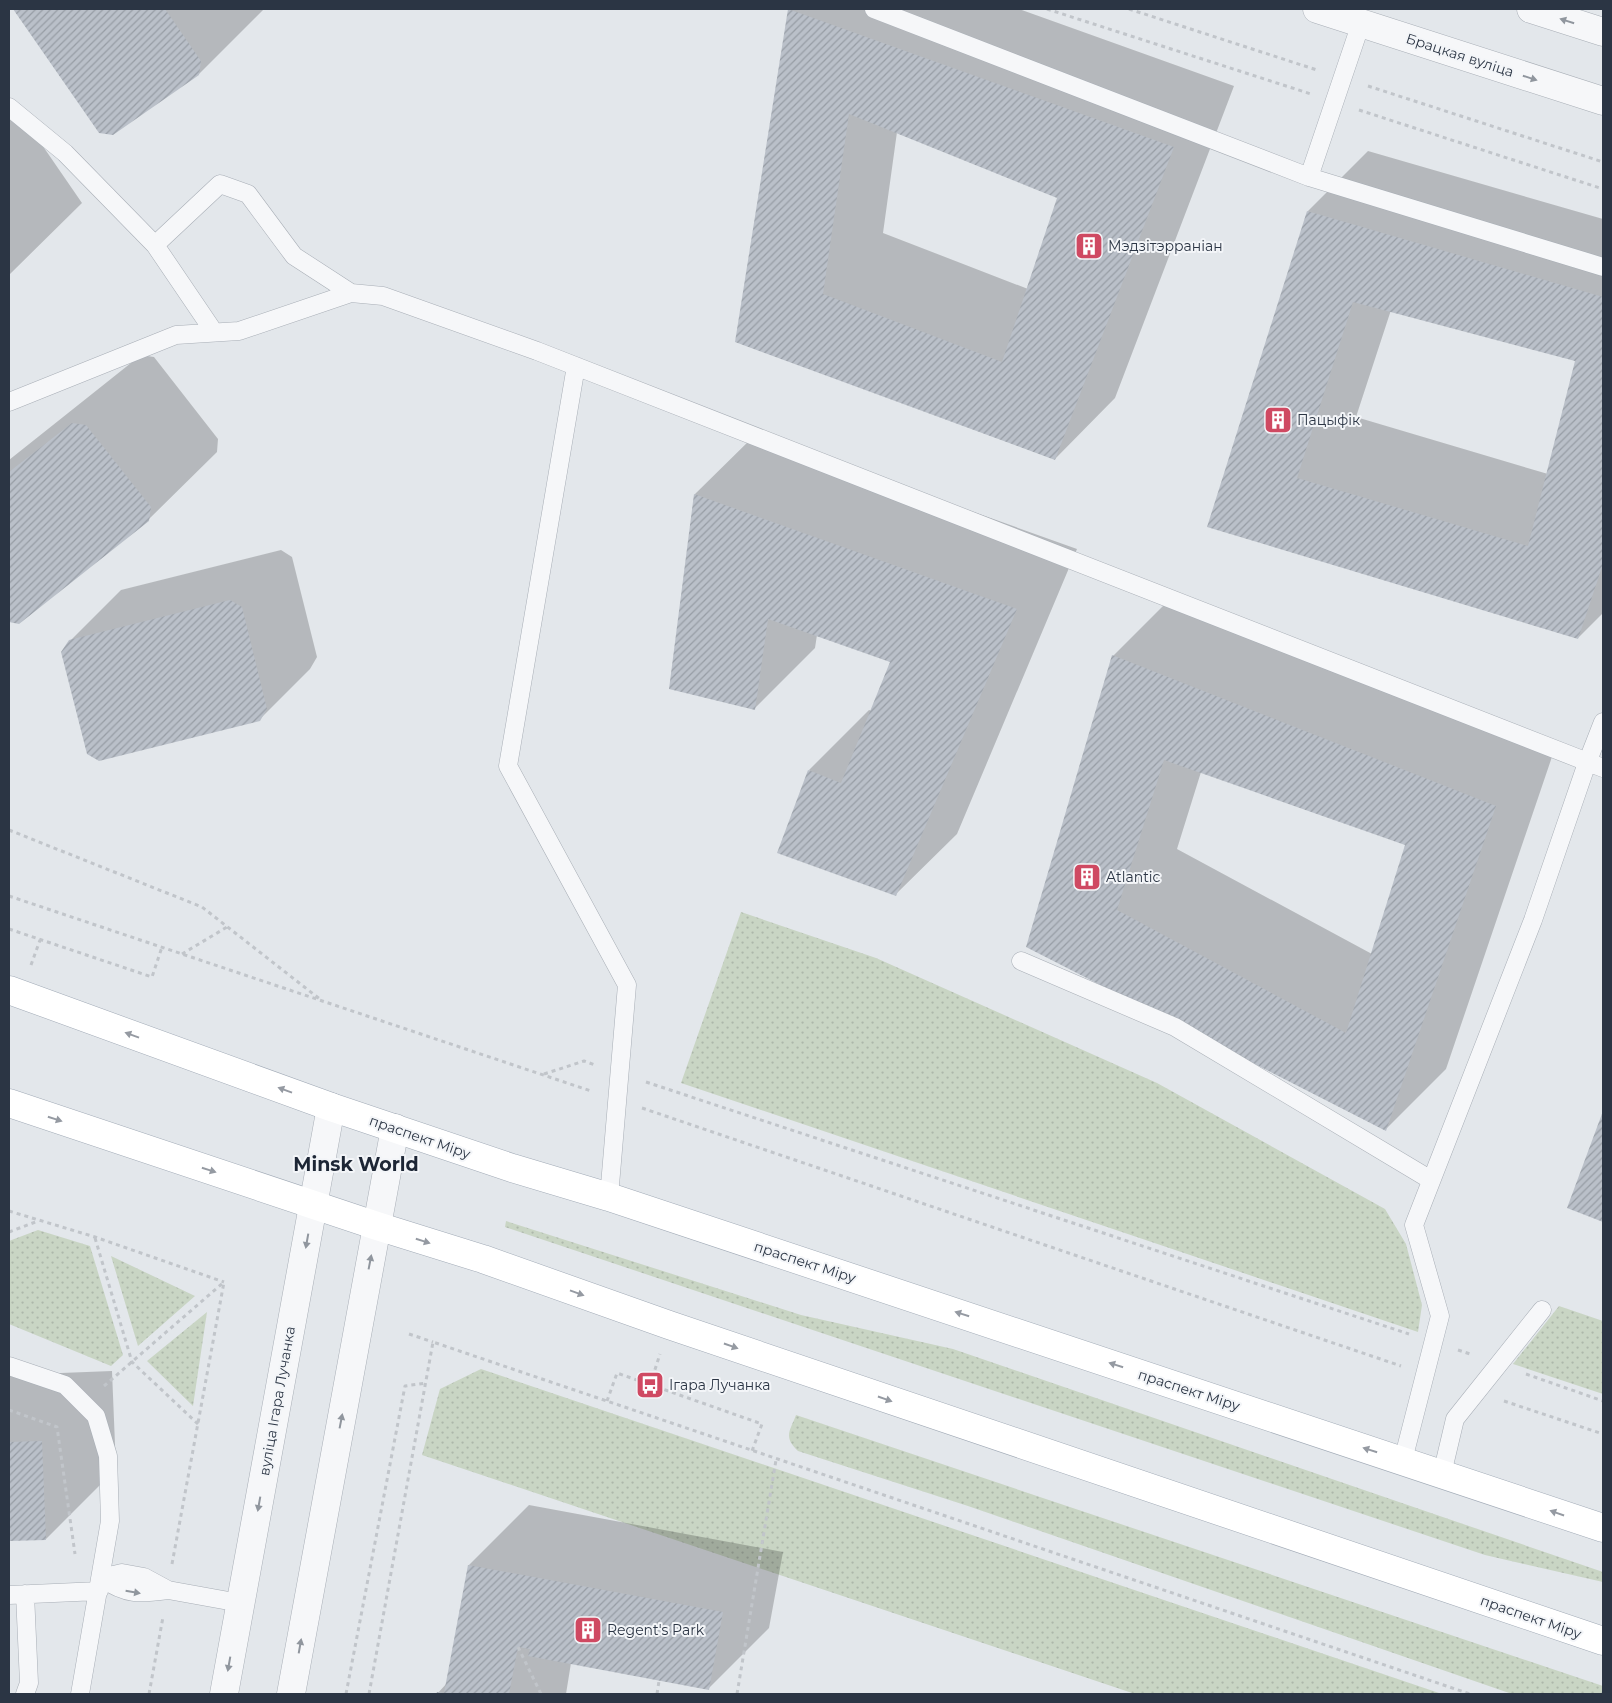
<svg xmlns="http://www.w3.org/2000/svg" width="1612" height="1703" viewBox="0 0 1612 1703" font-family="Montserrat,sans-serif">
<defs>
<pattern id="grass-dots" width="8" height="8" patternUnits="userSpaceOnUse" patternTransform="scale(1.25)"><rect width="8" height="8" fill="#c9d5c4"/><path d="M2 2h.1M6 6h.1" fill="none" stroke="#adb7aa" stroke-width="1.8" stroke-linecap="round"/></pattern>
<pattern id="building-hatch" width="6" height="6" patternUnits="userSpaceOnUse" patternTransform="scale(1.25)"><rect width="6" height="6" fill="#bac0c9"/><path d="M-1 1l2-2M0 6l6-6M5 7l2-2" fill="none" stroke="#979da5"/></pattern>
</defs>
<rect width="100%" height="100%" fill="#e3e7eb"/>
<path fill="url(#grass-dots)" d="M 741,912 L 876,958 L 1157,1083 L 1385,1209 L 1406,1244 L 1422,1305 L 1418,1332 L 681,1083 Z
M 506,1221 L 801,1315 L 953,1349 L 1603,1572 L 1603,1582 L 1485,1555 L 505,1227 Z
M 38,1230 L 90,1246 L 123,1355 L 111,1366 L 9,1324 L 9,1241 Z
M 111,1256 L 195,1296 L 138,1346 Z
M 1559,1306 L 1603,1321 L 1603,1394 L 1513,1364 Z
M 207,1312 L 193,1406 L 147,1361 Z
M 481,1369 L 1442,1694 L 1135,1694 L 422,1455 L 440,1389 Z
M 796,1415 L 1603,1686 L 1603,1694 L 1512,1694 L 968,1506 L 798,1451 C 783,1437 790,1431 796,1415 Z"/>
<path fill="#0003" fill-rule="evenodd" d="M 14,9 L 264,9 L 198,75 L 100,132 Z
M 789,9 L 1019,9 L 1234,86 L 1115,398 L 1055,459 L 737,341 ZM 897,132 L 1058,197 L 1028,289 L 883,233 Z
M 9,97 L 82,203 L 9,275 Z
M 1368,151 L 1603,219 L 1603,613 L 1578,638 L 1209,526 L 1308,211 ZM 1391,310 L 1577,360 L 1548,474 L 1356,417 Z
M 141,355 L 154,357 L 218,439 L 217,452 L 148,520 L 19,622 L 9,621 L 9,460 Z
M 756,434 L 1077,549 L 957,834 L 896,894 L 809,770 L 869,710 L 872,711 L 891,662 L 817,635 L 815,648 L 754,709 L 670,688 L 695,494 Z
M 281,550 L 292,557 L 317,657 L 310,669 L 259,720 L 70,641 L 121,590 Z
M 1174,595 L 1556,745 L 1446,1069 L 1385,1130 L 1028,947 L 1113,656 ZM 1201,772 L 1407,844 L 1372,954 L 1177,849 Z
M 1603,1114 L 1603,1220 L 1569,1208 Z
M 112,1371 L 116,1469 L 46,1539 L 9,1540 L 9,1375 Z
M 529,1505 L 783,1552 L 769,1628 L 708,1689 L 571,1663 L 566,1694 L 437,1694 L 447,1683 L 469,1565 Z"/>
<path fill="url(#building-hatch)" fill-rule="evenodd" d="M 13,9 L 165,9 L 201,61 L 199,75 L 113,135 L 99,133 Z
M 788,9 L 1174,147 L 1055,460 L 735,342 ZM 849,114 L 1057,198 L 1002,362 L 823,294 Z
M 1307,211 L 1603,297 L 1603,564 L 1578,639 L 1207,527 ZM 1353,302 L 1575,361 L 1528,546 L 1297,478 Z
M 72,423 L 86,425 L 151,507 L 149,521 L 19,624 L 9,622 L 9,472 Z
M 694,494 L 1017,609 L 896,896 L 777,853 L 808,770 L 841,783 L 890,662 L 768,619 L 755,710 L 669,689 Z
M 230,600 L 242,607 L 267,709 L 260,721 L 99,761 L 87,754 L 61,652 L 69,640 Z
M 1112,655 L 1496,806 L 1386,1131 L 1026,947 ZM 1164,760 L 1405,845 L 1346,1033 L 1117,910 Z
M 1603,1111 L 1603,1222 L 1567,1208 Z
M 42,1441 L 46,1540 L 9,1541 L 9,1442 Z
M 468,1565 L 723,1612 L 709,1690 L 528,1656 L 530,1649 L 518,1647 L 509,1694 L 436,1694 L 437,1692 L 444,1693 Z"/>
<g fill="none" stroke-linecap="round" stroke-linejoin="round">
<defs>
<path id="service" d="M 874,9 L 1309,177 L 1603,267
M 9,107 L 65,153 L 155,245 L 220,184 L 248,194 L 294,256 L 351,293 L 383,296 L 537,351 L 1603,768
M 1309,177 L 1361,23
M 155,245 L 214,332
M 576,366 L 508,766 L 627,985 L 609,1197
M 9,402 L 176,335 L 239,331 L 351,293
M 1021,961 L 1175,1027 L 1431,1180
M 9,1366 L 65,1385 L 96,1416 L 108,1456 L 110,1521 L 80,1694
M 1403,1460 L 1440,1316 L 1414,1225 L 1533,920 L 1587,763 L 1603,722
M 1442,1474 L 1455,1419 L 1542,1310
M 101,1578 L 122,1573 L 144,1577 L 168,1590 L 240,1603
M 101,1578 C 127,1595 138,1594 168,1590
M 9,1595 L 99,1591
M 25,1694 L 29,1683 L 25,1594"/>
<path id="tertiary" d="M 1317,9 L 1603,101
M 1531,9 L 1603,32
M 224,1694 L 331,1107
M 291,1694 L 395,1128"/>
<path id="primary" d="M 9,990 L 331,1107 L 512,1168 L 609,1197 L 1603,1528
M 9,1103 L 377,1226 L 483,1259 L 669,1325 L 1603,1641"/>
</defs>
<use href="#service" stroke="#a8aeb6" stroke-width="19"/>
<use href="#tertiary" stroke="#a8aeb6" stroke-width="29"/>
<use href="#primary" stroke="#a2abb7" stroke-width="29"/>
<path stroke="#c1c5ca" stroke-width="3" stroke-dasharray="4 4" stroke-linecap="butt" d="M 1047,9 L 1311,94
M 1129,9 L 1317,70
M 1368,86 L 1603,162
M 1359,110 L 1603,189
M 9,830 L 202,907 L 321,1000
M 9,896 L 591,1091
M 9,929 L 152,977 L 162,947
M 182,954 L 227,927
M 31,965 L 40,940
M 544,1074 L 584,1061 L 595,1065
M 646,1082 L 1409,1334
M 642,1108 L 1401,1366
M 9,1211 L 95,1237 L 224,1282
M 9,1232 L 38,1221
M 95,1238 L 132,1362 L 198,1424
M 409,1334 L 433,1342
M 1458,1350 L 1473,1355
M 1526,1374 L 1603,1401
M 650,1385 L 660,1354
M 104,1386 L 224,1282
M 607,1401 L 617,1373 L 762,1424 L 752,1451
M 1504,1401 L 1603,1434
M 9,1410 L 57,1427 L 75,1554
M 172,1564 L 224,1282
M 518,1647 L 541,1694
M 149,1694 L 163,1617
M 346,1694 L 405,1386 L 426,1383
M 369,1694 L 433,1342 L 1470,1694
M 657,1694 L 659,1681
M 737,1694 L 776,1460"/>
<use href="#service" stroke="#f6f7f9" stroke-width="18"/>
<use href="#tertiary" stroke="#f6f7f9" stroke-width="28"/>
<use href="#primary" stroke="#fff" stroke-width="28"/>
</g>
<defs><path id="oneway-solid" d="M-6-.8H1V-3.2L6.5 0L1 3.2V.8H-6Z" transform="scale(1.25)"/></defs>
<g fill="#90969e">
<use href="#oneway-solid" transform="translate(1567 21) rotate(-162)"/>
<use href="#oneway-solid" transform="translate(1530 78) rotate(18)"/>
<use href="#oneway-solid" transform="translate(307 1241) rotate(100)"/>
<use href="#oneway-solid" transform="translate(370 1262) rotate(-79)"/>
<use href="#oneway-solid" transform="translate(341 1421) rotate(-79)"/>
<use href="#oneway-solid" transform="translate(259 1504) rotate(100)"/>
<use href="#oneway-solid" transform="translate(133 1592) rotate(10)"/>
<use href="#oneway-solid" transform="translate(300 1646) rotate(-80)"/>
<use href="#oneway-solid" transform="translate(229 1664) rotate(100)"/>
</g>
<g fill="#959aa2">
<use href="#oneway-solid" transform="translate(132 1035) rotate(-160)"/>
<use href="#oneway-solid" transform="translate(285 1090) rotate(-160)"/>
<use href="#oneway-solid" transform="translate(55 1119) rotate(18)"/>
<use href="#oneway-solid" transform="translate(209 1170) rotate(18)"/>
<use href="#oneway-solid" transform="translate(423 1241) rotate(17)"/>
<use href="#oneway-solid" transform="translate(577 1293) rotate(20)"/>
<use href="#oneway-solid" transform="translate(962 1314) rotate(-162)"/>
<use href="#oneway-solid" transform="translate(731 1346) rotate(19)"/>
<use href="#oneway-solid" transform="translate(1116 1365) rotate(-162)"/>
<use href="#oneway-solid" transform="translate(885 1399) rotate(19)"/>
<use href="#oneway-solid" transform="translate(1370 1450) rotate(-162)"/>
<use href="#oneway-solid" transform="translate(1557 1513) rotate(-161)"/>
</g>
<defs>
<symbol id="building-square" viewBox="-11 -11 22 22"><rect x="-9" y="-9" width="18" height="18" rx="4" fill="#cf4962" stroke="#f3f5f8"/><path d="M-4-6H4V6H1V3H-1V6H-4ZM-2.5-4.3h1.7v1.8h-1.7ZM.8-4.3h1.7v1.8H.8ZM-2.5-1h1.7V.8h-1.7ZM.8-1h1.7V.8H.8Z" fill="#fff"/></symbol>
<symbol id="bus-square" viewBox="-11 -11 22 22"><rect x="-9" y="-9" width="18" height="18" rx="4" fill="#cf4962" stroke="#f3f5f8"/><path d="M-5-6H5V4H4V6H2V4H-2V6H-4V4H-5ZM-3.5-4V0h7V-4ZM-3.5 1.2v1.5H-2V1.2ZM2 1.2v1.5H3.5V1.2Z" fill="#fff"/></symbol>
</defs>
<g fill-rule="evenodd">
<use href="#building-square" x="1073" y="230" width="32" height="32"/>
<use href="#building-square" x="1262" y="404" width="32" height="32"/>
<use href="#building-square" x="1071" y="861" width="32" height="32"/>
<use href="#bus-square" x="634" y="1369" width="32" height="32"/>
<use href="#building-square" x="572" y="1614" width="32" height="32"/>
</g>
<g text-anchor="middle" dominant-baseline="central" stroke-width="4" stroke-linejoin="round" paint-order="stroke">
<g font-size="14" fill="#2b3544" stroke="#f3f5f8">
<text transform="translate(1460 55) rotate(18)">Брацкая вуліца</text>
<text transform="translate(420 1137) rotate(19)">праспект Міру</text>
<text transform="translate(805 1262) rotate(18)">праспект Міру</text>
<text transform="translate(1189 1390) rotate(18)">праспект Міру</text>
<text transform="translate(277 1401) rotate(-80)">вуліца Ігара Лучанка</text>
<text transform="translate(1531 1617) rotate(19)">праспект Міру</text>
</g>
<g font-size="14" fill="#2b3544" stroke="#f3f5f8" text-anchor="start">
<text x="1108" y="246">Мэдзітэрраніан</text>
<text x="1297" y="420">Пацыфік</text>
<text x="1106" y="877">Atlantic</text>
<text x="669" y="1385">Ігара Лучанка</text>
<text x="607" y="1630">Regent's Park</text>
</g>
<g font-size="19" font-weight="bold" fill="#1d2635" stroke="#f3f5f8">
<text x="356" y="1164">Minsk World</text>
</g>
</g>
<rect width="1612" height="1703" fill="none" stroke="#2b3544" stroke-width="20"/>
</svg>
